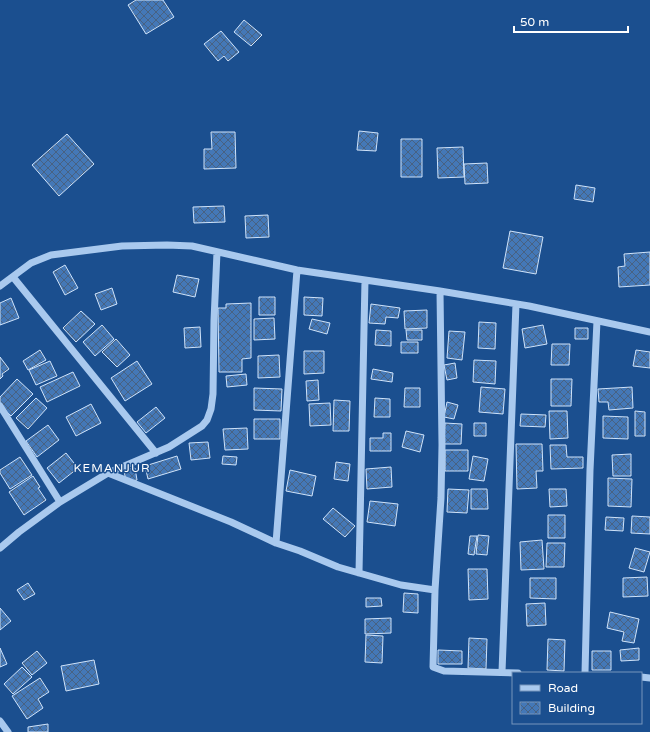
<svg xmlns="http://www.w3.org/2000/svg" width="650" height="732" viewBox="0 0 650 732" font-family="'Varela Round',sans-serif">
<defs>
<pattern id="building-cross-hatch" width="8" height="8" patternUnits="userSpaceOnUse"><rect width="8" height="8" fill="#4478b7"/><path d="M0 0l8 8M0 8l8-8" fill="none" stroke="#486282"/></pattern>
</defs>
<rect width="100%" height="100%" fill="#1b4f8f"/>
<path fill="url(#building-cross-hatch)" stroke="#cfe3fa" d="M 136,0 L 163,0 L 174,17 L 146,34 L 128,5 Z
M 244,20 L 262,35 L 251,46 L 234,32 Z
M 221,31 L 239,52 L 228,61 L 224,56 L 218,61 L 204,44 Z
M 359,131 L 378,133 L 376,151 L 357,150 Z
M 211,132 L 235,132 L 236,168 L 204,169 L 204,149 L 212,149 Z
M 67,134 L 94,164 L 59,196 L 32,165 Z
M 401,139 L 422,139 L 422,177 L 401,177 Z
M 463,147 L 464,177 L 438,178 L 437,148 Z
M 487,163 L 488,183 L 465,184 L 464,164 Z
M 576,185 L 595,188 L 593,202 L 574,199 Z
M 224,206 L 225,222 L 194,223 L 193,207 Z
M 268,215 L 269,237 L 246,238 L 245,216 Z
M 510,231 L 543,237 L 536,274 L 503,268 Z
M 650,252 L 650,285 L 619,287 L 618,267 L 625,266 L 624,254 Z
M 65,265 L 78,288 L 65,295 L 53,272 Z
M 177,275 L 199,279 L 195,297 L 173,292 Z
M 112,288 L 117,304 L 101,310 L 95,294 Z
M 259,297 L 275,297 L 275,315 L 259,315 Z
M 304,297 L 323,298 L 322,316 L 304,315 Z
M 11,298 L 19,318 L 0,325 L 0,303 Z
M 251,303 L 251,358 L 242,359 L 242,372 L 219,372 L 218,308 L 226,308 L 226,304 Z
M 371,304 L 400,308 L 398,318 L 386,317 L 385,324 L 369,323 Z
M 427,310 L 427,328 L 405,329 L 404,311 Z
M 81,311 L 95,324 L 76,342 L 63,328 Z
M 274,318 L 275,339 L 254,340 L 254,319 Z
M 312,319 L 330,323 L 327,334 L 309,329 Z
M 479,322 L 496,323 L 495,349 L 478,348 Z
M 102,325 L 114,339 L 95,356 L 83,342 Z
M 543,325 L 547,344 L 525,348 L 522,329 Z
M 200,327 L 201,347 L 185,348 L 184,328 Z
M 575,328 L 588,328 L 588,339 L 575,339 Z
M 376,330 L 391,331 L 391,346 L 375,345 Z
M 406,330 L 422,330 L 422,340 L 407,340 Z
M 449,331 L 465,332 L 462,360 L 447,358 Z
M 116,339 L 130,355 L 117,367 L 102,352 Z
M 401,342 L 418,342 L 418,353 L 401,353 Z
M 552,344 L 570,344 L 569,365 L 551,365 Z
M 40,350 L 46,360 L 28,370 L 23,361 Z
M 636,350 L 650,352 L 650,368 L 633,366 Z
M 304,351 L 324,351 L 324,373 L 304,374 Z
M 279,355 L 280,377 L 258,378 L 258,356 Z
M 0,357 L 9,369 L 2,374 L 3,376 L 0,379 Z
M 474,360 L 496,361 L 495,384 L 473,382 Z
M 50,361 L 57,376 L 36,385 L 29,370 Z
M 137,361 L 152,384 L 125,401 L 111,378 Z
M 455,363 L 457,378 L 447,380 L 444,365 Z
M 373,369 L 393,373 L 392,382 L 371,379 Z
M 73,372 L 80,386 L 47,402 L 40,387 Z
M 246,374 L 247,385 L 227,387 L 226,376 Z
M 17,379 L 33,394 L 11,416 L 0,405 L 0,397 Z
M 551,379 L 572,379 L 571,406 L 551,406 Z
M 318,380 L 319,400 L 307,401 L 306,381 Z
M 481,387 L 505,389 L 503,414 L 479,412 Z
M 632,387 L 633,408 L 609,410 L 608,402 L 599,402 L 598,389 Z
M 254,388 L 282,389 L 281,411 L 254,410 Z
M 405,388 L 420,388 L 420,407 L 404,407 Z
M 36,398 L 47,408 L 28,429 L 16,418 Z
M 375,398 L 390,399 L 390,417 L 374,417 Z
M 334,400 L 350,401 L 349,431 L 333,431 Z
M 447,402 L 458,405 L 454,419 L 444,417 Z
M 330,403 L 331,425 L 310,426 L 309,404 Z
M 91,404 L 101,423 L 76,436 L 66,417 Z
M 156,407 L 165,418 L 146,433 L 137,422 Z
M 549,411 L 567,411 L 568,438 L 550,439 Z
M 635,411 L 645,412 L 645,436 L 635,436 Z
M 521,414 L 546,415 L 545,427 L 520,426 Z
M 603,416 L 628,417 L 628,439 L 603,438 Z
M 254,419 L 280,419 L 280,439 L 254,439 Z
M 445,423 L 462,424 L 461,444 L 444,444 Z
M 474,423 L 486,423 L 486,436 L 474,436 Z
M 48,425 L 59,440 L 37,457 L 26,441 Z
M 247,428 L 248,449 L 225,450 L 223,429 Z
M 406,431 L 424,435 L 420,452 L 402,447 Z
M 383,433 L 391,433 L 391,451 L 370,451 L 370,438 L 383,438 Z
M 208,442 L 210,458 L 191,460 L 189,443 Z
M 516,444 L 542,444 L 543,471 L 536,471 L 537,488 L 517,489 Z
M 550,445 L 566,445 L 567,457 L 583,457 L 583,468 L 551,469 Z
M 445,450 L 468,450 L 468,471 L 445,471 Z
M 66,453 L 78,468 L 59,483 L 47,468 Z
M 631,454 L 631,476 L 613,476 L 612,455 Z
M 177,456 L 181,469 L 148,479 L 145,466 Z
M 223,456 L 237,457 L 236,465 L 222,464 Z
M 473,456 L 488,459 L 484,481 L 469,479 Z
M 20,457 L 32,475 L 10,489 L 0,473 L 0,470 Z
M 336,462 L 350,464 L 348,481 L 334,479 Z
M 391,467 L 392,487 L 367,489 L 366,469 Z
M 135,468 L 137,480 L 126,482 L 124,470 Z
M 290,470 L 316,476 L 312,496 L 286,491 Z
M 33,476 L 40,487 L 38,488 L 46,500 L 24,515 L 9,492 Z
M 608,478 L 632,479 L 631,507 L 608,506 Z
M 448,489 L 469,490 L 467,513 L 447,512 Z
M 471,489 L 487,489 L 488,509 L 471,509 Z
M 549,489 L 566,489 L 567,506 L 550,507 Z
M 370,501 L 398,504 L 395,526 L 367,522 Z
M 333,508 L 355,526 L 345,537 L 323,519 Z
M 548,515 L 565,515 L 565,538 L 548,538 Z
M 632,516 L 650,517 L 650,534 L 631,533 Z
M 606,517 L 624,518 L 623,531 L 605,530 Z
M 478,535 L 489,536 L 487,555 L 476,554 Z
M 470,536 L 477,536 L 474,555 L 468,554 Z
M 542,540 L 544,569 L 521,570 L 520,542 Z
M 547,543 L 565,543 L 564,567 L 546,567 Z
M 635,548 L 650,552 L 644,572 L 629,568 Z
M 468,569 L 487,569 L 488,599 L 469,600 Z
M 647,577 L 648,596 L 623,597 L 623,578 Z
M 530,578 L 556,578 L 556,599 L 530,598 Z
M 28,583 L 35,594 L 24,600 L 17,590 Z
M 404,593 L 418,594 L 418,613 L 403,612 Z
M 366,598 L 381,598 L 382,606 L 366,607 Z
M 545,603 L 546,625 L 527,626 L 526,604 Z
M 0,608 L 11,621 L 0,630 Z
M 610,612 L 639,619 L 634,643 L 622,641 L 624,632 L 607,628 Z
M 391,618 L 391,633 L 365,634 L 365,619 Z
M 366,635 L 383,636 L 382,663 L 365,662 Z
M 469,638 L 487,639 L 486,669 L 468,668 Z
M 548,639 L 565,640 L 564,671 L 547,670 Z
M 0,648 L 7,664 L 0,667 Z
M 639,648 L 639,660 L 621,661 L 620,650 Z
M 438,650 L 462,651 L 462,664 L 438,664 Z
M 37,651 L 47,663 L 32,675 L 22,663 Z
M 592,651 L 611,651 L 611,670 L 592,670 Z
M 94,660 L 99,684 L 66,691 L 61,666 Z
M 22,667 L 32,677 L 13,694 L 4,684 Z
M 40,678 L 49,692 L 38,699 L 43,708 L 27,719 L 12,696 Z
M 48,724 L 48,732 L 28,732 L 28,727 Z"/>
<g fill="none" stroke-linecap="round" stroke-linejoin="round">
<path stroke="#a9c9ee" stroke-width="7" d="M 13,277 L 156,453
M 0,286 L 31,263 L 51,255 L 122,246 L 167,245 L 192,246 L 297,270 L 440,291 L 529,306 L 650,332
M 0,406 L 60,502
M 108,473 L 231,522 L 276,543 L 300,551 L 338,567 L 401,585 L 435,590 L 433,667 L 444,671 L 518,673
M 276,543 L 297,270
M 0,548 L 19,532 L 60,502 L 108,473 L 169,447 L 202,426 L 207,420 L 211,409 L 213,394 L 214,321 L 217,252
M 359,573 L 365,280
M 435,590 L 441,498 L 442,445 L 440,291
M 502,672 L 516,304
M 585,673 L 590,470 L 597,321
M 641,677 L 650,678
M 0,721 L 8,732"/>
</g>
<g text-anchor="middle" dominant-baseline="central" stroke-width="3" stroke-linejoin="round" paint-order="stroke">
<g font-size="12" letter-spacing="1" fill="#fff" stroke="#1b4f8f">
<text x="112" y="468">KEMANJUR</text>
</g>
</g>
<rect x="512" y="672" width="130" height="52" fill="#1b4f8f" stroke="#7695bc"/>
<rect x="520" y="685" width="20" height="6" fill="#a9c9ee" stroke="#7695bc"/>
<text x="548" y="692" font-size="12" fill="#ffffff">Road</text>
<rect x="520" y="702" width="20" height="12" fill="url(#building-cross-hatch)" stroke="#7695bc"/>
<text x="548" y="712" font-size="12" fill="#ffffff">Building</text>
<path d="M514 26v6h114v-6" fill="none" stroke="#ffffff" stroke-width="2"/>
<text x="520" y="26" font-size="12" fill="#ffffff" stroke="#1b4f8f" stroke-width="3" paint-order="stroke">50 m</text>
</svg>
